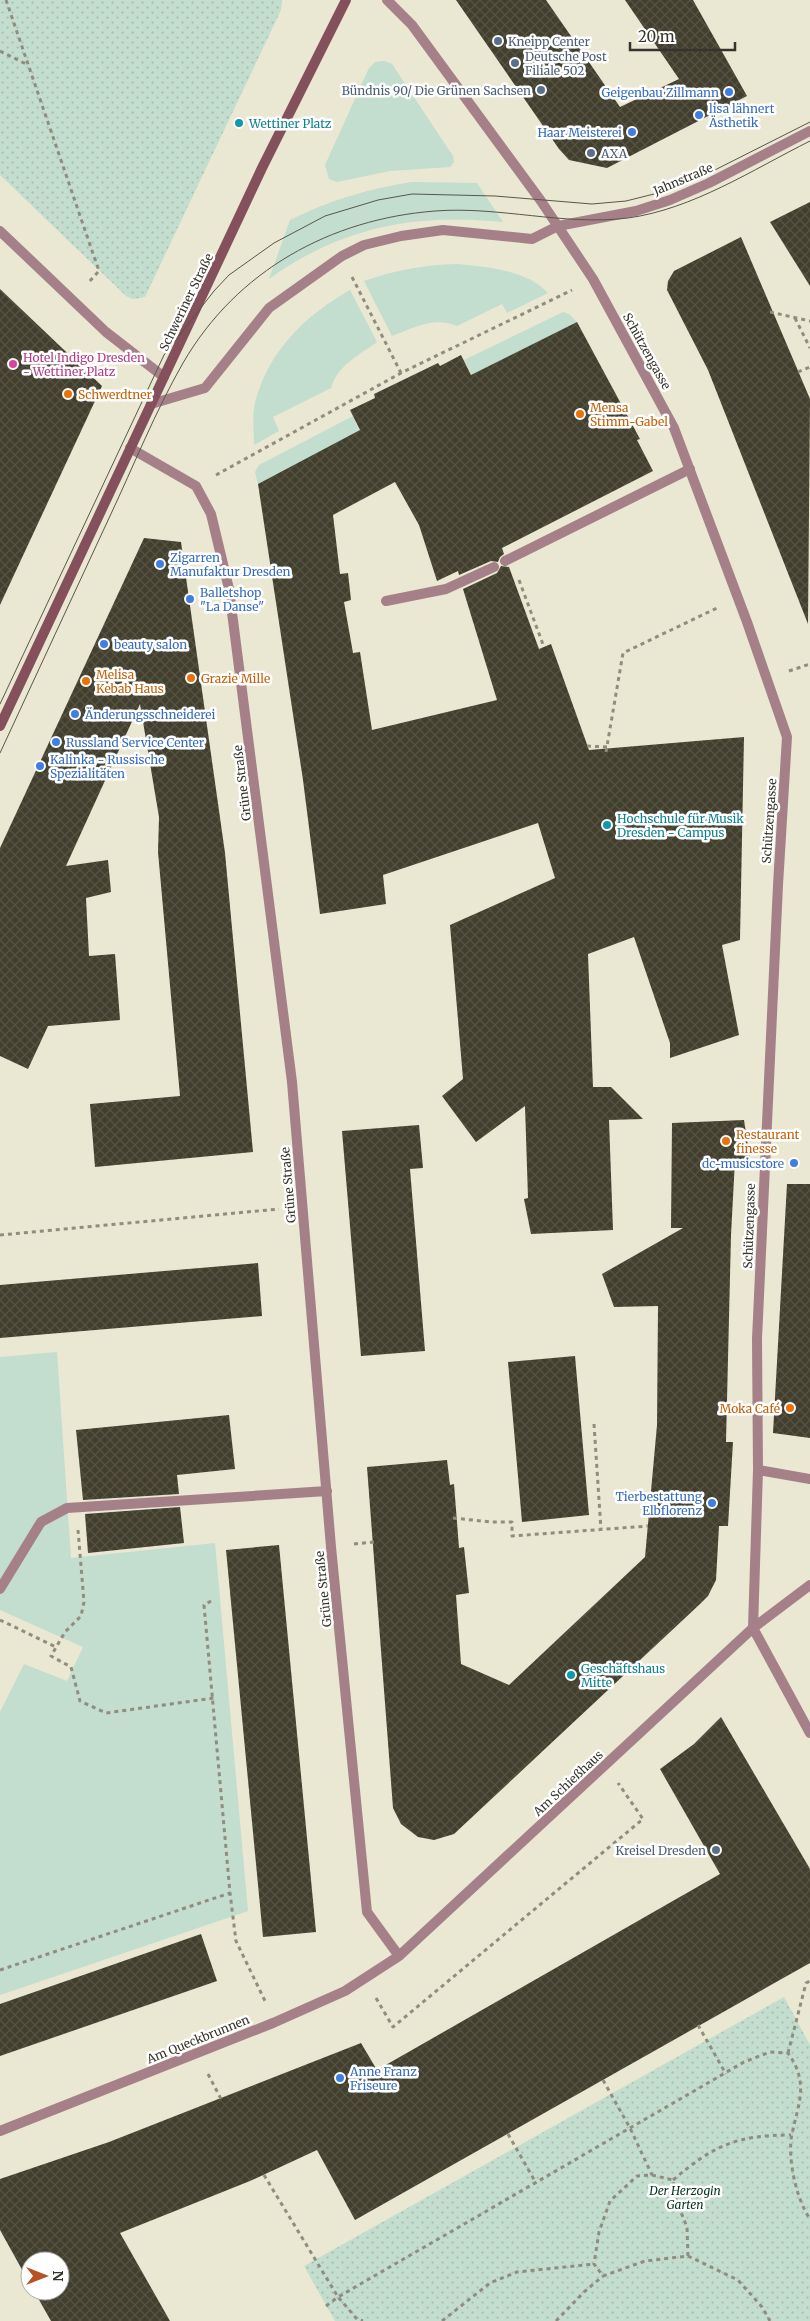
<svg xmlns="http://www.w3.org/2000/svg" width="810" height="2321" viewBox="0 0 810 2321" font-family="Merriweather,serif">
<defs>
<pattern id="park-dots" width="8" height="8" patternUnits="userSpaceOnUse" patternTransform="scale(1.25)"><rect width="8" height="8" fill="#c3ddce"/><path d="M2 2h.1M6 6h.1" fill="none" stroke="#a8beb1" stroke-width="1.8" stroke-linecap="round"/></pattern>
<pattern id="building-cross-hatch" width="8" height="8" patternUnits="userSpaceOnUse" patternTransform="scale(1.25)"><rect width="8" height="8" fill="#423f2e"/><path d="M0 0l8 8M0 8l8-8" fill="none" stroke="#555344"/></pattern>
</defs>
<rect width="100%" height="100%" fill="#eae7d2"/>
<path fill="#c3ddce" d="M 384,61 L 392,64 L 453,156 L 454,162 L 450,167 L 390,171 L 337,182 L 329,179 L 325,165 L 369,68 L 375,62 Z
M 412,182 L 477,183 L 503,222 C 416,213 341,227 269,279 L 290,220 C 330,200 368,189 412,182 Z
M 457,264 C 487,267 527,270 548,293 L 507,313 L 502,304 L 457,326 C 435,316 413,328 392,336 L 364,281 C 396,270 424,265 457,264 Z
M 350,290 L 377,342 C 359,355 337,366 331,388 L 273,417 L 279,431 L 254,445 C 254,432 252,416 255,403 C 268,351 306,315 350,290 Z
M 563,312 L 569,314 L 577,322 L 472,375 L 464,360 Z
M 353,416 L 359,431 L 258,484 L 255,472 L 259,465 Z
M 57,1352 L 71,1558 L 215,1543 L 248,1911 L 0,1995 L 0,1712 L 24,1664 L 67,1681 L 83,1647 L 0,1610 L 0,1357 Z"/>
<path fill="url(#park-dots)" d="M 0,0 L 282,0 L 281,10 L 145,297 L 133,299 L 126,296 L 0,175 Z
M 784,1997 L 810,2045 L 810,2321 L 335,2321 L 304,2266 Z"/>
<path fill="url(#building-cross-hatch)" d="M 456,0 L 546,0 L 620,107 L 679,79 L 625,0 L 693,0 L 747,96 L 607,168 L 569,160 L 559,149 Z
M 810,202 L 810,286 L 770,222 Z
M 741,237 L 810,399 L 808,624 L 708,370 L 667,290 L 668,281 L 674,271 Z
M 0,289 L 102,386 L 0,605 Z
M 577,322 L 640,439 L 637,440 L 653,471 L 502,548 L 504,554 L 500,557 L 498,562 L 491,561 L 459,575 L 458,571 L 437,581 L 419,525 L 395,482 L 333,515 L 340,574 L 348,573 L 351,600 L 344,602 L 353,653 L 360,652 L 372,730 L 497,700 L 463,589 L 497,573 L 501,566 L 509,567 L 539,649 L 551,644 L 589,750 L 744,737 L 740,940 L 722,945 L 739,1035 L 670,1058 L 670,1043 L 634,937 L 588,954 L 593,1087 L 611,1087 L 643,1119 L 609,1120 L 613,1230 L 531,1234 L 524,1199 L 528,1198 L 525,1106 L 476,1142 L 442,1096 L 463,1079 L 450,925 L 555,878 L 538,823 L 383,875 L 386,904 L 320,914 L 303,780 L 258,484 L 360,430 L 350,410 L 375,398 L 374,394 L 438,363 L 440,366 L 461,355 L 471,375 Z
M 144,538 L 181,542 L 225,853 L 253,1152 L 95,1167 L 90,1104 L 180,1096 L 158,852 L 159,817 L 140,704 L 66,866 L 108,860 L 111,892 L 86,898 L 89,956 L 115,954 L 120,1020 L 48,1026 L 28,1069 L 0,1056 L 0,848 Z
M 744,1120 L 750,1159 L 735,1160 L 731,1235 L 726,1442 L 733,1442 L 728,1526 L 719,1526 L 716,1580 L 708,1596 L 700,1604 L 454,1834 L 434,1840 L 418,1837 L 401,1824 L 393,1808 L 367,1467 L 447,1460 L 450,1485 L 454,1484 L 459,1548 L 464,1547 L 469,1593 L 456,1595 L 461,1664 L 509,1685 L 645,1557 L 657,1425 L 658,1306 L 614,1307 L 602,1274 L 683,1228 L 671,1228 L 672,1123 Z
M 419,1125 L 423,1168 L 410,1169 L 425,1351 L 361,1356 L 342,1131 Z
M 787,1184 L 810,1184 L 810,1438 L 773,1433 Z
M 258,1263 L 262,1316 L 0,1338 L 0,1285 Z
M 575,1356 L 589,1515 L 522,1522 L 508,1362 Z
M 229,1415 L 235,1469 L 177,1475 L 179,1494 L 83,1500 L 76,1430 Z
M 180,1507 L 184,1543 L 88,1553 L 85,1514 Z
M 279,1545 L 316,1932 L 263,1937 L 226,1550 Z
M 721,1717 L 810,1869 L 810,1963 L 355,2220 L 317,2150 L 250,2181 L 120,2233 L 170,2321 L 51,2321 L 34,2291 L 60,2291 L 60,2261 L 30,2261 L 30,2284 L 0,2230 L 0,2179 L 109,2142 L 361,2043 L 377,2070 L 720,1874 L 660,1769 L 694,1744 Z
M 201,1934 L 217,1981 L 0,2056 L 0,2004 Z"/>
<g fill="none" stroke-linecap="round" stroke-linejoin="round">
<path stroke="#908d7f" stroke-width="3" stroke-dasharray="4 4" stroke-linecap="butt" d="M 6,0 L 99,271 L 88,283
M 0,51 L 28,65
M 352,277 L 401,373
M 770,312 L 810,321
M 795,318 L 810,348
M 798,372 L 810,367
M 216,475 L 401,373 L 572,290
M 519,580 L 544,647
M 789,671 L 810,664
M 587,746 L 607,747
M 606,752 L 623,653 L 717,608
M 0,1235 L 279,1209
M 594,1424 L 601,1530
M 453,1518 L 491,1522 L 512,1522 L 512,1536 L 648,1526
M 78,1530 L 84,1602 L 81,1616 L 65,1632 L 51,1656 L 71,1667 L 80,1701 L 106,1713 L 214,1698
M 354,1544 L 374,1542
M 211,1601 L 204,1605 L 230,1893 L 236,1941 L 265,2001
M 0,1620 L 56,1647
M 0,1970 L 230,1893
M 376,1998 L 393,2027 L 643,1819 L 618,1783
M 698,2025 L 726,2074
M 788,2053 L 806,1983 L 810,1981
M 208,2074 L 221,2099
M 603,2080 L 630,2128 L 652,2175
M 508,2134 L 536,2183
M 264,2175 L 338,2297 L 744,2062 L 770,2052 L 788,2053 C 809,2083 799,2101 792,2134 C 787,2157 796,2199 810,2219
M 673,2180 C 714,2145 737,2135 791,2135
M 688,2256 L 687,2227 L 676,2200 L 673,2180 L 652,2175 L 637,2176 L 610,2201 L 599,2232 L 594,2264 L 603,2276 L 645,2261 L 688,2256 L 738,2280 L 762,2307 L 770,2321
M 326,2306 L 338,2297 L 357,2319 L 363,2321
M 442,2321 L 490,2283 L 517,2272 L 594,2264
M 556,2321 L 584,2292 L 603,2276"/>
<path stroke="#a68088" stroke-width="10" d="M 505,561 L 690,469
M 386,601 L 446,589 L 494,567
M 0,1589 L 41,1522 L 67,1508 L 327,1491"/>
<path stroke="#a68088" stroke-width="10" d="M 387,0 L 412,25 L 541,201 L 593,279 L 674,428 L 747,622 L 787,737 L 778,885 L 757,1339 L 758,1470 L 753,1628 L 810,1733
M 0,231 L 106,332 L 164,377
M 151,404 L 205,388 L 269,308 L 342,256 L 364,245 L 401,236 L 443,230 L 532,239 L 558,226 L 636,211 L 670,200 L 709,183 L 810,131
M 130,448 L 196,486 L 211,514 L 229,589 L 292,1082 L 331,1547 L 367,1912 L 399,1956
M 758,1470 L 810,1479
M 0,2131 L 273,2023 L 345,1991 L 399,1956 L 753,1628 L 810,1585"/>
<path stroke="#84505b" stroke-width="10" d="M 0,726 L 262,168 L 346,0"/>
<path stroke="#58564b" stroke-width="1" d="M 0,704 L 164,355 L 214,291 L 229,275 L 274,243 L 325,216 L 378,200 L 412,194 L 495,196 L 592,204 L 626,201 L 662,192 L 693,181 L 810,122
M 0,753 C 37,674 73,595 110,516 C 134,465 155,412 183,363 C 237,270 331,219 435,211 C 499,206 564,226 628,218 C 693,209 752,170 810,141"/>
</g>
<g fill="#5c6f8a" stroke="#fff" stroke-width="2">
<circle cx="498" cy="41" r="5"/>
<circle cx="515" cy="63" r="5"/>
<circle cx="541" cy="90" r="5"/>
<circle cx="591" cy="153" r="5"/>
<circle cx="716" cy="1850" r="5"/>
</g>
<g fill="#3f7fe0" stroke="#fff" stroke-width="2">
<circle cx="729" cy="92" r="5"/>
<circle cx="699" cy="115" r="5"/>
<circle cx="632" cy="132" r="5"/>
<circle cx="160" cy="564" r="5"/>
<circle cx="190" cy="599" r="5"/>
<circle cx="104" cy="644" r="5"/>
<circle cx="75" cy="714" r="5"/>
<circle cx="56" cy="742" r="5"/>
<circle cx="40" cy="766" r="5"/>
<circle cx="794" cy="1163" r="5"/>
<circle cx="712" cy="1503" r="5"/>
<circle cx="340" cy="2078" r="5"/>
</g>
<g fill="#0f9aa8" stroke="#fff" stroke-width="2">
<circle cx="239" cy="123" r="5"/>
<circle cx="607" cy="825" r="5"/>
<circle cx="571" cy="1675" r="5"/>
</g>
<circle fill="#d1479c" stroke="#fff" stroke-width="2" cx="13" cy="364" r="5"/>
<g fill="#e8710a" stroke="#fff" stroke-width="2">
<circle cx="68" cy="394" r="5"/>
<circle cx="580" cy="414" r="5"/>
<circle cx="191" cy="678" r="5"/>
<circle cx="86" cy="681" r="5"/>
<circle cx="726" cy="1141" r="5"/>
<circle cx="790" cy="1408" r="5"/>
</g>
<g text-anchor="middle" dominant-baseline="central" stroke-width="5" stroke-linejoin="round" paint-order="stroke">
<g font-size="12" fill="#4e5e75" stroke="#fff" text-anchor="start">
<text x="508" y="41">Kneipp Center</text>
<text x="525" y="56">Deutsche Post<tspan x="525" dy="14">Filiale 502</tspan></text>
<text x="531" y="90" text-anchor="end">Bündnis 90/ Die Grünen Sachsen</text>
<text x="601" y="153">AXA</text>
<text x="706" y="1850" text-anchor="end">Kreisel Dresden</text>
</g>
<g font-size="12" fill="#366cbe" stroke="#fff" text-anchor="start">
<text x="719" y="92" text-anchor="end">Geigenbau Zillmann</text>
<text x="709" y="108">lisa lähnert<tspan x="709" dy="14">Ästhetik</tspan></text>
<text x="622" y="132" text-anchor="end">Haar Meisterei</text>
<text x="170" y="557">Zigarren<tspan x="170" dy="14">Manufaktur Dresden</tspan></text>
<text x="200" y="592">Balletshop<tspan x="200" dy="14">"La Danse"</tspan></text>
<text x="114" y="644">beauty salon</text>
<text x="85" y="714">Änderungsschneiderei</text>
<text x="66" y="742">Russland Service Center</text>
<text x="50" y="759">Kalinka - Russische<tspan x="50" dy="14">Spezialitäten</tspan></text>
<text x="784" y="1163" text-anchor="end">dc-musicstore</text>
<text x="702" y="1496" text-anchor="end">Tierbestattung<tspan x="702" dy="14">Elbflorenz</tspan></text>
<text x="350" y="2071">Anne Franz<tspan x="350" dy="14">Friseure</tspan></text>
</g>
<g font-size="12" fill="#0d838f" stroke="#fff" text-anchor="start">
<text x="249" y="123">Wettiner Platz</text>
<text x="617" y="818">Hochschule für Musik<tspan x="617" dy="14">Dresden - Campus</tspan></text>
<text x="581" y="1668">Geschäftshaus<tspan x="581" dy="14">Mitte</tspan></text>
</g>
<g font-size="12" fill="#36342c" stroke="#fff">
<text transform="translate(683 179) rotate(-23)">Jahnstraße</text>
<text transform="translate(186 302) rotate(-64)">Schweriner Straße</text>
<text transform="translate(647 351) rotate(61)">Schützengasse</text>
<text transform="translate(242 783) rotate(-97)">Grüne Straße</text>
<text transform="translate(769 821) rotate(-86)">Schützengasse</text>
<text transform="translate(288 1185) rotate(-95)">Grüne Straße</text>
<text transform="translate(749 1226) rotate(-88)">Schützengasse</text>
<text transform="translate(323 1589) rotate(-96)">Grüne Straße</text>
<text transform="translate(568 1783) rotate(-43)">Am Schießhaus</text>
<text transform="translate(198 2039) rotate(-22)">Am Queckbrunnen</text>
</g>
<g font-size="12" fill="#b23c85" stroke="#fff" text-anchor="start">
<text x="23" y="357">Hotel Indigo Dresden<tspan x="23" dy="14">- Wettiner Platz</tspan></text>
</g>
<g font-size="12" fill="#c56008" stroke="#fff" text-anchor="start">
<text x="78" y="394">Schwerdtner</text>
<text x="590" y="407">Mensa<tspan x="590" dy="14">Stimm-Gabel</tspan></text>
<text x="96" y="674">Melisa<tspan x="96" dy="14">Kebab Haus</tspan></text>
<text x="201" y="678">Grazie Mille</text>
<text x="736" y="1134">Restaurant<tspan x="736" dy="14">finesse</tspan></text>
<text x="780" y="1408" text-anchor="end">Moka Café</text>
</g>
<g font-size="12" font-style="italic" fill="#04331f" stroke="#fff">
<text x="685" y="2190">Der Herzogin<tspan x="685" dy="14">Garten</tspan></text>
</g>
</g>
<g transform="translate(45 2276) rotate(90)"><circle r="24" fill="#ffffff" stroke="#afaeab"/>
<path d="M0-4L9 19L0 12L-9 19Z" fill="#b85224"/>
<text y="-8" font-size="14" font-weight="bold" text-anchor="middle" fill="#36342c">N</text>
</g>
<path d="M630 42v8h105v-8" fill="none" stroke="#36342c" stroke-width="2.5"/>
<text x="638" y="42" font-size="15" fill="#36342c" stroke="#ffffff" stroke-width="4" paint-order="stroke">20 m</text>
</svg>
